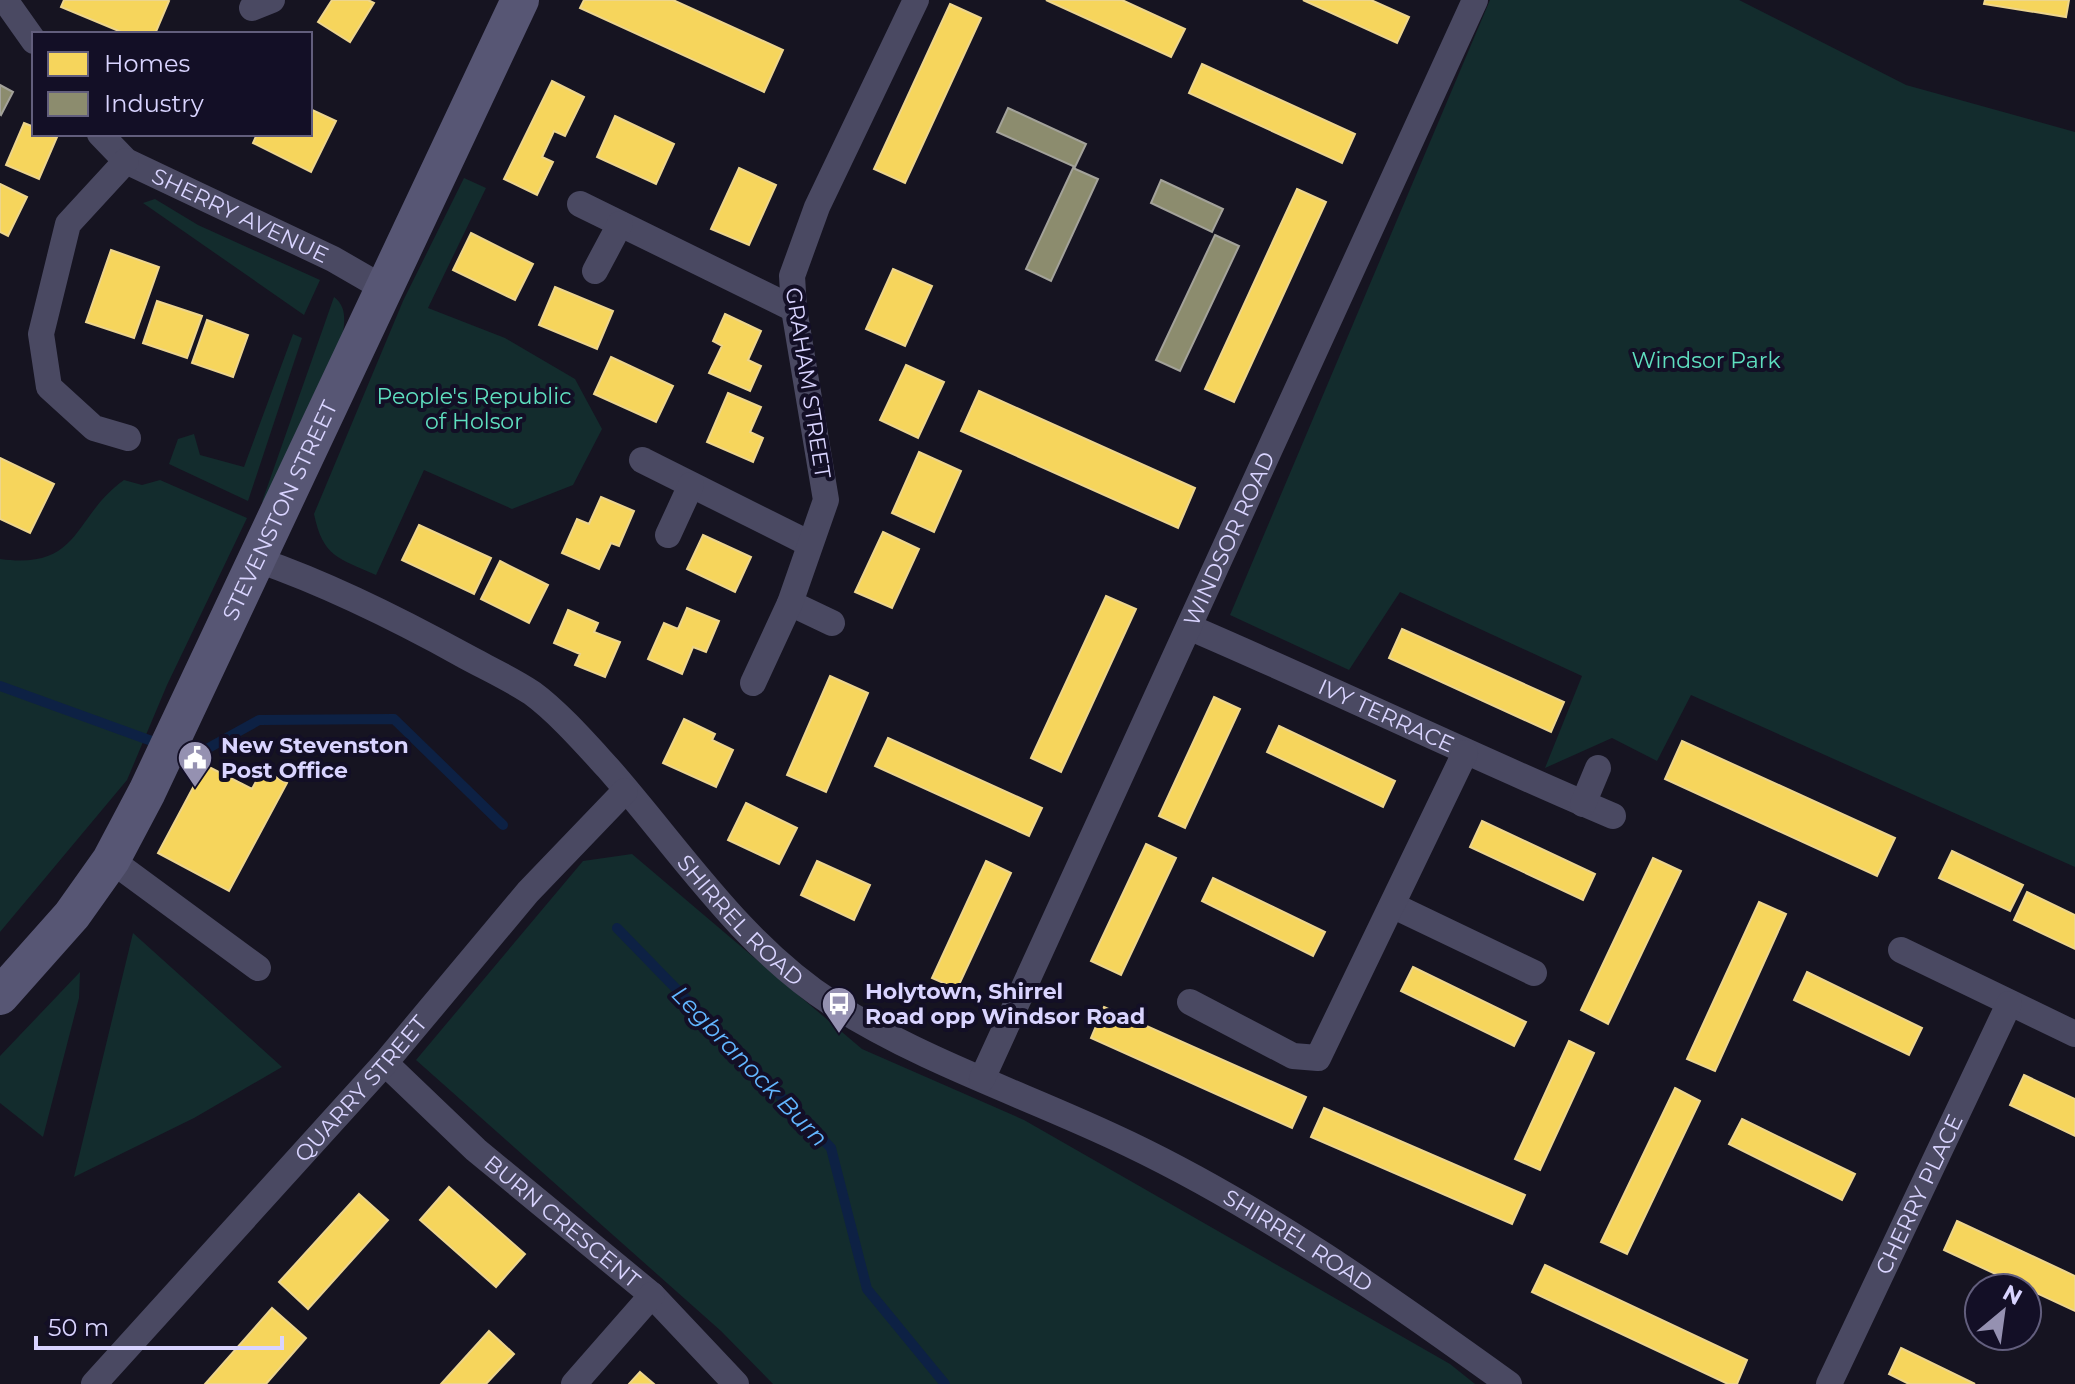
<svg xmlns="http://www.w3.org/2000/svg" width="2075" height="1384" viewBox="0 0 2075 1384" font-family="Montserrat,sans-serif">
<rect width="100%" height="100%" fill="#161421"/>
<path fill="#132c2d" d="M 1490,0 L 1739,0 L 1906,85 L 2075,132 L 2075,867 L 1691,695 L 1657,761 L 1612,738 L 1545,768 L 1582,676 L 1400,592 L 1349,670 L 1230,615 Z
M 464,178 L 486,188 L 428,308 L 505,338 L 575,379 L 602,429 L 573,485 L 512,509 L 424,470 L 376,575 C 338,558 323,557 314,514 L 403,301 Z
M 155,199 L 198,225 L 320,280 L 304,315 L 143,203 Z
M 334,297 C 346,306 345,319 343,333 L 268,500 L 262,502 Z
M 293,334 L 302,338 L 248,501 L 169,464 L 178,439 L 194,434 L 200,455 L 244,467 Z
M 124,480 L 142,485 L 160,480 L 247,518 L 167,685 L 127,780 L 0,932 L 0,559 C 82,570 72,517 124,480 Z
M 632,854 L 862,1049 L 1024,1120 L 1450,1364 L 1475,1384 L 773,1384 L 721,1331 L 416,1060 L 583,861 Z
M 133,933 L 282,1067 L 194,1118 L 74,1177 Z
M 80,972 L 79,998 L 43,1137 L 0,1103 L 0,1056 Z"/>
<path fill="#f6d55c" stroke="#edd58d" stroke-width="2" d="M 64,0 L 167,0 L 169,1 L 155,34 L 126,34 L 61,7 Z
M 332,0 L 368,0 L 374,3 L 350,42 L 318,22 Z
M 584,0 L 673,0 L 783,50 L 764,92 L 580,8 Z
M 1046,0 L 1122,0 L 1185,29 L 1171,57 Z
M 1303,0 L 1371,0 L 1409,17 L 1397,43 Z
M 1985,0 L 2069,0 L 2066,17 L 1984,4 Z
M 950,4 L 981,18 L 905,183 L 874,169 Z
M 1202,64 L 1355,134 L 1342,163 L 1189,93 Z
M 552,81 L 584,97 L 565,136 L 554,131 L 542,157 L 553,162 L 537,195 L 504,179 Z
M 310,109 L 336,121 L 311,172 L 253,143 L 257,134 L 310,134 Z
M 615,116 L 674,144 L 656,184 L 597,157 Z
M 24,123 L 34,127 L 34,134 L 57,137 L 39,179 L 6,165 Z
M 739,168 L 776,185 L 749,245 L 711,229 Z
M 0,184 L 27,197 L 8,236 L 0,232 Z
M 1297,189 L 1326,202 L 1234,402 L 1205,389 Z
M 471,233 L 533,264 L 515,300 L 453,270 Z
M 111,250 L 159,267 L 134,338 L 86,322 Z
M 893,269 L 932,286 L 905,346 L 866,329 Z
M 555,287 L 613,311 L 597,349 L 539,325 Z
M 157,301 L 202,316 L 187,358 L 143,343 Z
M 725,314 L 761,331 L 748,360 L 761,366 L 750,391 L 709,373 L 722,346 L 713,341 Z
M 207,320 L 248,335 L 233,377 L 192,363 Z
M 611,357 L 673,386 L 656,422 L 594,394 Z
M 906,365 L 944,382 L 918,438 L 880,420 Z
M 979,391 L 1195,488 L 1178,528 L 961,431 Z
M 728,393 L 761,407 L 750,432 L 763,438 L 753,462 L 707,442 Z
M 919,452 L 961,471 L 934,532 L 892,513 Z
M 0,458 L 54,484 L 30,533 L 0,519 Z
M 601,497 L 634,511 L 619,546 L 611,543 L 599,569 L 562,553 L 577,519 L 589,524 Z
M 419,525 L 491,558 L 474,594 L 402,560 Z
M 883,532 L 919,549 L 892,608 L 855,592 Z
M 703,535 L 751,557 L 735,592 L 687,569 Z
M 500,561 L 548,585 L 529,623 L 481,599 Z
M 1106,596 L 1136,609 L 1061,772 L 1031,758 Z
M 687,608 L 719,621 L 706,652 L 693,647 L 682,674 L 648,659 L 664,623 L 678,629 Z
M 568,610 L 598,623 L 594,632 L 620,642 L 605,677 L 575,665 L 580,654 L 554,643 Z
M 1402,629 L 1564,702 L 1551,732 L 1389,658 Z
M 830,676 L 868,693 L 826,792 L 787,775 Z
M 1214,697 L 1240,709 L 1185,828 L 1159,816 Z
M 684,719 L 715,734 L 712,740 L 733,750 L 716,787 L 663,763 Z
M 1279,726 L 1395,781 L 1383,807 L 1267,752 Z
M 888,738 L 1042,808 L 1029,836 L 875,766 Z
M 1682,741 L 1895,838 L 1877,876 L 1665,779 Z
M 205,765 L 252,789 L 262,770 L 287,783 L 229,891 L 158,853 Z
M 746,803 L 797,828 L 779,864 L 728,840 Z
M 1482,821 L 1595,874 L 1583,900 L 1470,847 Z
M 1146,844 L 1176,858 L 1121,975 L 1091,961 Z
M 1952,851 L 2023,885 L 2010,911 L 1939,878 Z
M 1653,858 L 1681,871 L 1608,1024 L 1581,1010 Z
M 817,861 L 870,885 L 854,920 L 801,895 Z
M 986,861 L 1011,873 L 957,989 L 932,978 Z
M 1213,878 L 1325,932 L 1313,956 L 1202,901 Z
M 2027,892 L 2075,915 L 2075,949 L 2014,920 Z
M 1759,902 L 1786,914 L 1715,1071 L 1687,1059 Z
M 1413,967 L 1526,1022 L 1514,1046 L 1401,991 Z
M 1807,972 L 1922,1028 L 1909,1055 L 1794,1000 Z
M 1104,1007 L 1306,1097 L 1292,1128 L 1091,1038 Z
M 1569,1041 L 1594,1053 L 1540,1170 L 1515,1159 Z
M 2024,1075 L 2075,1099 L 2075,1136 L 2010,1105 Z
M 1675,1088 L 1700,1101 L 1627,1254 L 1601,1242 Z
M 1324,1108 L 1525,1195 L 1512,1224 L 1311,1137 Z
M 1742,1119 L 1855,1174 L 1842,1200 L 1729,1144 Z
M 449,1187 L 525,1254 L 496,1287 L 420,1220 Z
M 359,1194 L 388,1220 L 308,1309 L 279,1282 Z
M 1957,1221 L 2075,1276 L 2075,1311 L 1944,1250 Z
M 1545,1265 L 1747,1360 L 1737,1384 L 1728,1384 L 1532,1292 Z
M 272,1308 L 306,1338 L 266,1384 L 205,1384 Z
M 489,1331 L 514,1354 L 486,1384 L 441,1384 Z
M 1901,1348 L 1975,1384 L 1909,1384 L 1889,1374 Z
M 640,1372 L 654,1384 L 629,1384 Z"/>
<path fill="#8c8c6e" stroke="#a3a29a" stroke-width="2" d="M 0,85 L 13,92 L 1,115 L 0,114 Z
M 1008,108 L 1086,144 L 1075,167 L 997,132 Z
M 1073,168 L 1098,179 L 1051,281 L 1026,269 Z
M 1161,180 L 1223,209 L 1212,232 L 1151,203 Z
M 1215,235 L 1239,246 L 1180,371 L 1156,360 Z"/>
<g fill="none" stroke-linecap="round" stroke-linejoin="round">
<path stroke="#0d2144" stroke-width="10" d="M 0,686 L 160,744
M 175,749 L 194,756 L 259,720 L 394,719 L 503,825
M 617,928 L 831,1148 L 867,1289 L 945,1384"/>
<g stroke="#4a4962" stroke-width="26">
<path d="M 5,0 L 34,41"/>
<path d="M 252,8 L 272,0"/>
<path id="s1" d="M 100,134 L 126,161 L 333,259 L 385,289"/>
<path d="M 126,161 L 68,224 L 41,334 L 49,387 L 94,428 L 128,438"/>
<path d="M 580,204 L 794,309"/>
<path d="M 595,271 L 620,224"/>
<path d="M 642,460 L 810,544"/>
<path d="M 668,535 L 691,485"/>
<path id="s2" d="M 258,560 C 330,585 398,619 465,656 C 487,668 511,679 532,693 C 558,712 586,744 608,768 C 680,850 740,944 833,1004 C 925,1063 1032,1097 1129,1144 C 1265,1209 1388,1297 1509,1384"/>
<path d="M 790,603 L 832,623"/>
<path id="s3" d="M 1191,628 C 1333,689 1471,756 1613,816"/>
<path d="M 753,683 L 790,603 L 826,500 L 794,309 L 792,276 L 817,207 L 916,0"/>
<path d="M 1583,804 L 1598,768"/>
<path d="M 111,860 L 258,968"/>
<path d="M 1394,906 L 1534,973"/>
<path d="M 1901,950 L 2075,1034"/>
<path d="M 1190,1002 L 1293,1056 L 1318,1058 L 1465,753"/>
<path id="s4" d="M 385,1063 L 476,1150 L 652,1295 L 736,1384"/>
<path id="s5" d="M 982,1079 L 1475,0"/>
<path id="s6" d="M 94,1384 L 385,1063 L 528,892 L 625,791"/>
<path d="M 574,1384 L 652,1295"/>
<path id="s7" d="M 1829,1384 L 2009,1004"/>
</g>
<path stroke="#575674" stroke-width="38" id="s8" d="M 0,996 L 72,915 L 111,860 L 147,792 L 520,0"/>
</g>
<defs>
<symbol id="civic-pin" viewBox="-11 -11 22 30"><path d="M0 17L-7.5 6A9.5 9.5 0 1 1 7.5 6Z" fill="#9591b1" stroke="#130f26"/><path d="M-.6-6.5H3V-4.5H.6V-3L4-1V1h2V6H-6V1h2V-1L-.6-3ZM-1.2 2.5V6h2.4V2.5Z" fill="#fff"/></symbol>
<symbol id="bus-pin" viewBox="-11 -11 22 30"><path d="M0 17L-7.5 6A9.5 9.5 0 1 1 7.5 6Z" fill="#9591b1" stroke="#130f26"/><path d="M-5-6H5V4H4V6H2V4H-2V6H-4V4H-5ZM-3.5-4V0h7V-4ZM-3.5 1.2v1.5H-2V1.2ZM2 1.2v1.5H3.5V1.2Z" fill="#fff"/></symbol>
</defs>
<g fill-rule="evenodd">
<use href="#civic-pin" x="175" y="738" width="40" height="54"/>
<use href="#bus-pin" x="819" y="984" width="40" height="54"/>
</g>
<g text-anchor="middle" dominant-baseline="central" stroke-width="8" stroke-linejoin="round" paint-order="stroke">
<g font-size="22" fill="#d9d4ff" stroke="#130f26">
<text stroke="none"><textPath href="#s1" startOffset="164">SHERRY AVENUE</textPath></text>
<text transform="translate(808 383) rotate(81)">GRAHAM STREET</text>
<text stroke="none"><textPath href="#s8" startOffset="564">STEVENSTON STREET</textPath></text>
<text stroke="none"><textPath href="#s5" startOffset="594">WINDSOR ROAD</textPath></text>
<text stroke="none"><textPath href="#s3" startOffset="214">IVY TERRACE</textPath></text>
<text stroke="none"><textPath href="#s2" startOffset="614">SHIRREL ROAD</textPath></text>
<text stroke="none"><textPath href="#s6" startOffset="398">QUARRY STREET</textPath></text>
<text stroke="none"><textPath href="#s7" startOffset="210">CHERRY PLACE</textPath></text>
<text stroke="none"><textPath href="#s4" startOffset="238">BURN CRESCENT</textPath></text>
<text stroke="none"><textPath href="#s2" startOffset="1262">SHIRREL ROAD</textPath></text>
</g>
<g font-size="22" fill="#5fe0c0" stroke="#130f26">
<text x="1706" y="360">Windsor Park</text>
<text x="474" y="396">People's Republic<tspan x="474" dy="25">of Holsor</tspan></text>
</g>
<g font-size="22" font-weight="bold" fill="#d9d4ff" stroke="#130f26" text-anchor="start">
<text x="221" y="745">New Stevenston<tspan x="221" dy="25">Post Office</tspan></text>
<text x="865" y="991">Holytown, Shirrel<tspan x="865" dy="25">Road opp Windsor Road</tspan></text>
</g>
<g font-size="24" font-style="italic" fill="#62b6ff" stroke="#130f26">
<text transform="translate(750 1066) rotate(46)">Legbranock Burn</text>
</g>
</g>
<rect x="32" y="32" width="280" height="104" fill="#130f26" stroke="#625e7d" stroke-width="2"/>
<rect x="48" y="52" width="40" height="24" fill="#f6d55c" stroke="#625e7d" stroke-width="2"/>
<text x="104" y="72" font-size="24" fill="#d9d4ff">Homes</text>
<rect x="48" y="92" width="40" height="24" fill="#8c8c6e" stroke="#625e7d" stroke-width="2"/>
<text x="104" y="112" font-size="24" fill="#d9d4ff">Industry</text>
<g transform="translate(2003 1312) rotate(29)"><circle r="38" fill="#130f26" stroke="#625e7d" stroke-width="2"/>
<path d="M0-6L14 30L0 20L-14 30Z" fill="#9591b1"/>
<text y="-12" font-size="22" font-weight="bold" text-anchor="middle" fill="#d9d4ff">N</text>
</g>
<path d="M36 1336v12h246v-12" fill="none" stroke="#d9d4ff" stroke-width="4"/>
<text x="48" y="1336" font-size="24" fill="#d9d4ff" stroke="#130f26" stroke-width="6" paint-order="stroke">50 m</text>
</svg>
